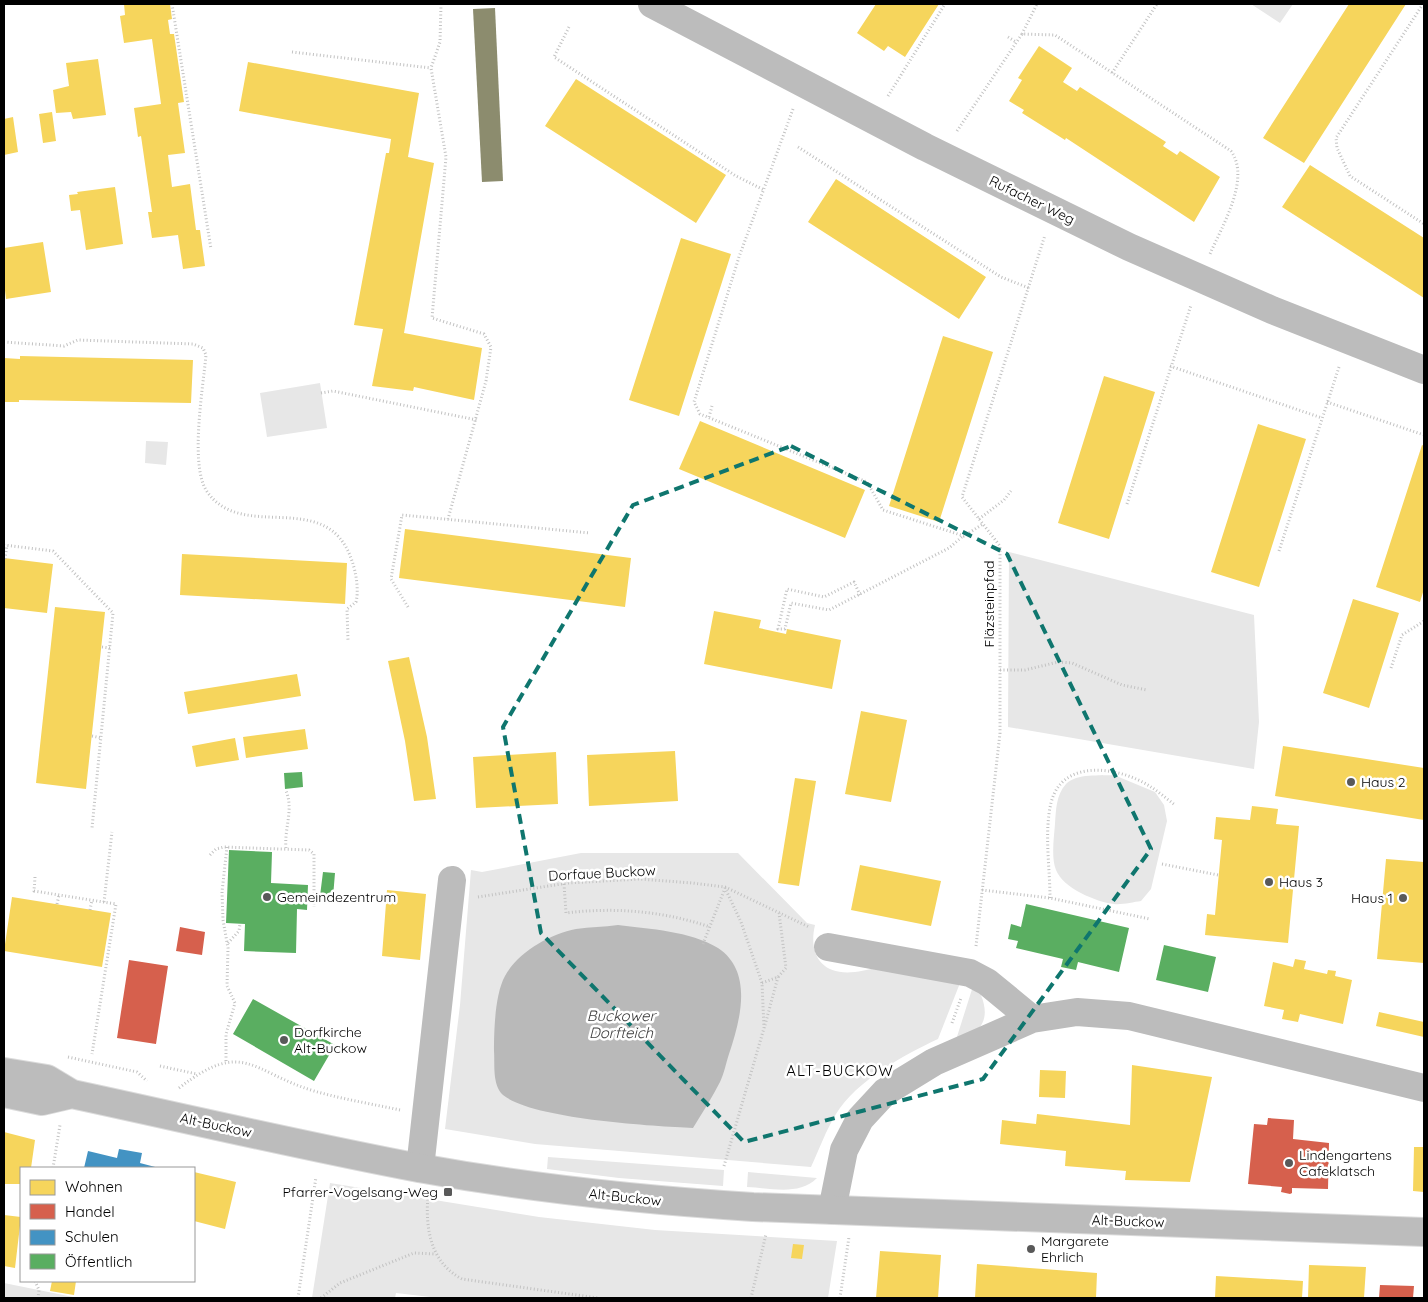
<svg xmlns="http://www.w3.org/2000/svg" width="1428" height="1302" viewBox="0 0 1428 1302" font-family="Quicksand,sans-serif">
<rect width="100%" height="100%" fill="#fff"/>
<path fill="#e7e7e7" d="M 1251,4 L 1293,4 L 1280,23 Z
M 320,383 L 327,428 L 267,437 L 260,393 Z
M 146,441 L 168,442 L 166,465 L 145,463 Z
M 1009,552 L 1254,615 L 1259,722 L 1254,769 L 1008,727 Z
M 1114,775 L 1155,792 L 1164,805 L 1167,821 L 1151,889 L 1141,901 C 1133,902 1122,905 1114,904 C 1096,902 1063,888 1056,870 C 1051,858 1054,837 1055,824 C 1056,810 1056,795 1066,784 C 1077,773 1100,776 1114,775 Z
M 581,853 L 738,853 L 807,923 L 815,925 C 808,955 822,976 855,972 C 865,971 875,967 885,967 C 910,967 937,974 962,978 L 938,1039 C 904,1055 856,1081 836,1114 C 826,1130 819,1150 811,1167 L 535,1144 L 445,1129 L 460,1005 L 471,870 L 482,872 Z
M 974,983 C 983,995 992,1018 976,1031 C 970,1035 962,1039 955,1043 Z
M 548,1157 L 724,1170 L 723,1186 L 619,1178 L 547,1169 Z
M 748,1172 L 817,1178 C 799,1196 771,1188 747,1187 Z
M 330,1183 L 539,1217 L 655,1230 L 837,1241 L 828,1298 L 439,1298 L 396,1293 L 395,1298 L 312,1298 Z
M 4,1283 L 78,1298 L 4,1298 Z"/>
<path fill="#b9b9b9" d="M 618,925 C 650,929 690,931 718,948 C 754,972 740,1021 729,1054 C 726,1063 724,1074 720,1082 C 712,1098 702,1113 693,1128 C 652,1126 532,1119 503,1095 C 492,1085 495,1064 494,1051 C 494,1030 495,994 505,976 C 518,952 550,934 576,929 C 590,927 604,927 618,925 Z"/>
<path fill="#f6d55c" d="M 124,4 L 170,4 L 172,19 L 168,20 L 170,34 L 174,34 L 184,102 L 178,103 L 185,153 L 168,155 L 172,187 L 190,184 L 196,230 L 200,230 L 205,266 L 183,269 L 178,235 L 152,238 L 148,212 L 152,212 L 141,136 L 138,137 L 134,108 L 161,104 L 152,39 L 124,43 L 120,16 L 125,15 Z
M 876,4 L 939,4 L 905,57 L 888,46 L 884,51 L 857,33 Z
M 1349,4 L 1406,4 L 1304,163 L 1263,138 Z
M 1039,46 L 1072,68 L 1063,82 L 1077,91 L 1080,87 L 1166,142 L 1163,146 L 1177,155 L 1180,151 L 1220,177 L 1194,222 L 1066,138 L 1065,140 L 1022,113 L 1024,110 L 1009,101 L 1022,80 L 1018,78 Z
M 98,59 L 106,115 L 73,119 L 71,112 L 56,113 L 53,90 L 69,86 L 66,63 Z
M 248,62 L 419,93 L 408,157 L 434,163 L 404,333 L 482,348 L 474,400 L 414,387 L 413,391 L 372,386 L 383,329 L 354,325 L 386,153 L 389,153 L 391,139 L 239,111 Z
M 576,79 L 726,175 L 696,223 L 545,126 Z
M 52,112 L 56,141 L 43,143 L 39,114 Z
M 13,117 L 18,152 L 4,155 L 4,119 Z
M 1310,165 L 1424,238 L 1424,298 L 1282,207 Z
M 836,179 L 986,277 L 959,319 L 808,222 Z
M 115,187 L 123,244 L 86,250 L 80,210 L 71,211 L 69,195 L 78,194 L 77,192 Z
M 681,238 L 731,254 L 679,416 L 629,400 Z
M 43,242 L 51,292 L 6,299 L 4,282 L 4,248 Z
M 943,336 L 993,352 L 939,522 L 889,506 Z
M 20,356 L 193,360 L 191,403 L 19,400 L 19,402 L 4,402 L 4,358 L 20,359 Z
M 1104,376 L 1155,392 L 1109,539 L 1058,523 Z
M 700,421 L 865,490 L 845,538 L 679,469 Z
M 1258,424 L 1306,439 L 1259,587 L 1211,572 Z
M 1422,445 L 1424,446 L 1424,589 L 1420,602 L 1376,587 Z
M 405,529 L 631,558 L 625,607 L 399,578 Z
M 182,554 L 347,563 L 345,604 L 180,595 Z
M 4,558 L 53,564 L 47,613 L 4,608 Z
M 1353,599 L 1399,613 L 1369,708 L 1323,693 Z
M 55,607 L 105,612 L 86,789 L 36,783 Z
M 714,611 L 761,620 L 759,628 L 786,634 L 787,629 L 841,640 L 832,689 L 704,664 Z
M 409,657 L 427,737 L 436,799 L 414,801 L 405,741 L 388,661 Z
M 297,674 L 301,696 L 188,714 L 184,692 Z
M 861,711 L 907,720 L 891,802 L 845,794 Z
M 305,729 L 308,749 L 246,758 L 243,737 Z
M 235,738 L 239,760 L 196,767 L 192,746 Z
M 1283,746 L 1424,768 L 1424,820 L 1275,796 Z
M 675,751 L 678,801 L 589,806 L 587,755 Z
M 556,752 L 558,804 L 476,808 L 473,757 Z
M 795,778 L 816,781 L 799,886 L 778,883 Z
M 1252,806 L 1278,809 L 1276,824 L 1299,826 L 1288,943 L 1205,935 L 1207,914 L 1215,915 L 1222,840 L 1214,839 L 1216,817 L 1250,820 Z
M 1386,859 L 1424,862 L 1424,963 L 1377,959 Z
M 860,865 L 941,881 L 931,926 L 851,910 Z
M 387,890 L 426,894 L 420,960 L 382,956 Z
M 12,897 L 111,913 L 102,967 L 4,951 Z
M 1295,959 L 1306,961 L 1304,969 L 1327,974 L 1328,970 L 1336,971 L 1335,976 L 1352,980 L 1343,1024 L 1300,1014 L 1298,1022 L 1282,1019 L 1284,1010 L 1264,1006 L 1273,962 L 1293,967 Z
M 1379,1012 L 1424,1022 L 1424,1037 L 1376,1026 Z
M 1132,1065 L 1212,1077 L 1190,1182 L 1125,1180 L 1126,1171 L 1065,1166 L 1066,1151 L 1000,1144 L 1002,1120 L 1036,1124 L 1037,1114 L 1130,1125 Z
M 1040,1070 L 1066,1071 L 1065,1098 L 1039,1097 Z
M 4,1132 L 35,1140 L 31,1168 L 21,1168 L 21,1184 L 4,1184 Z
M 1414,1147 L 1424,1147 L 1424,1192 L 1413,1191 Z
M 194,1172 L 236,1182 L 225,1229 L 194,1221 Z
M 4,1215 L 21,1217 L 15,1268 L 4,1266 Z
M 793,1244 L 804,1245 L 802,1259 L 791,1258 Z
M 880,1251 L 941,1255 L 938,1298 L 876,1298 Z
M 977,1264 L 1097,1273 L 1096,1298 L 975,1298 Z
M 1309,1265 L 1366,1267 L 1364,1298 L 1308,1298 Z
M 1216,1276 L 1303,1281 L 1302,1298 L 1215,1298 Z
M 52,1281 L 76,1281 L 74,1295 L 50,1291 Z"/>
<path fill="#d6604d" d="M 180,927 L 205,932 L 202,955 L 176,951 Z
M 129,960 L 168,966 L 156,1044 L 117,1038 Z
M 1268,1118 L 1294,1120 L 1293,1139 L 1329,1143 L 1328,1189 L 1292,1188 L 1292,1193 L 1290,1194 L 1281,1192 L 1282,1187 L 1248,1184 L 1254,1124 L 1267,1125 Z
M 1380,1285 L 1414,1286 L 1413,1298 L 1379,1298 Z"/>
<path fill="#4393c3" d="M 119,1149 L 142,1153 L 140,1163 L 159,1168 L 84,1168 L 88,1151 L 117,1158 Z"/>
<path fill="#5aae61" d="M 302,772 L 303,787 L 285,789 L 284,773 Z
M 229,850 L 272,852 L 271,883 L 308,885 L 307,910 L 297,909 L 296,953 L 244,951 L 245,924 L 226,923 Z
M 323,872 L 335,873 L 333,897 L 320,896 Z
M 1026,904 L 1129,928 L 1119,972 L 1078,962 L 1076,970 L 1061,967 L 1063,959 L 1016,948 L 1018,941 L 1008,939 L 1011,924 L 1021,927 Z
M 1164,945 L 1216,957 L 1208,992 L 1156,980 Z
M 253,999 L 335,1045 L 314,1081 L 233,1034 Z"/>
<path fill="#8c8c6e" d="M 495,8 L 503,181 L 482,182 L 473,9 Z"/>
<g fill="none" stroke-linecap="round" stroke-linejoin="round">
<defs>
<path id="major" d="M 4,1072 L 47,1079 L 72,1094 C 188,1119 303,1146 419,1168 C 529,1188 641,1200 753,1207 L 1424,1232
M 4,1093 L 42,1101 L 72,1094"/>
</defs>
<use href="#major" stroke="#dbdbdb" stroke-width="30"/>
<path stroke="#c2c2c2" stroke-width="3" stroke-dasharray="1 2.5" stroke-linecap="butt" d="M 172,4 L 211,249
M 441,4 L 440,42 L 431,68 L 446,157 L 432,318 L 484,334 L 491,347 L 486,381 L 448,519
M 1423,4 L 1336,138 L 1337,148 L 1350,176 L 1424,224
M 569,27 L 554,57 L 736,176 L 764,190
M 1022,34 L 1037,4
M 1008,37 L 1016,42
M 292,52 L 431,68
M 1112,73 L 1157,4
M 888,96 L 945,4
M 793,109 L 739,257 L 694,402 L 700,414 L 867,482 L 883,510 L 964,536 L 983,524
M 957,131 L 1022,34 L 1055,35 L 1231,151 C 1251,179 1222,226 1210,254
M 798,147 L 1001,277 L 1029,288
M 4,342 L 64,346 L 78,340 L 193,344 L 203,348 L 206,355 C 203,388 190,463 206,490 C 241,545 327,485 352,561 C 356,572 359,590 356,602 L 347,609 L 348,641
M 1170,366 L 1322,418
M 321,393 L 333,391 L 477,420
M 1327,402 L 1424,435
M 709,417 L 712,406
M 1127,504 L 1191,305
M 979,519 L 1004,500 L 1011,491
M 4,545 L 53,551 L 113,613 L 92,828
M 1279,551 L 1339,367
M 5,559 L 7,545
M 860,595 L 854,582 L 824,597 L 787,589 L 778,629 L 785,629 L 791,603 L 829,610 L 949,548 L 963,536
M 408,607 L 391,579 L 402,515 L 590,533
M 102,647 L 110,648
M 1391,668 L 1402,635 L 1424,621
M 1000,670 L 1025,670 L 1058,662 L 1072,663 L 1122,685 L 1147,690
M 92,736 L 102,738
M 286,848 C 284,829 294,809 286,791
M 210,855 L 216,849 L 224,847 L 309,850 L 314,854 L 314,907
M 1162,864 L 1218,875
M 35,877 L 34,891 L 116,904 L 92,1054
M 564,884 L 566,913 C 614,907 664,911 710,927
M 982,890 L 1050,898 L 1150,919
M 478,897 L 568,883 L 640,879 L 692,883 L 725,887 L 809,927
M 1050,898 C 1050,868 1044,832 1051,803 C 1062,757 1121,767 1151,787 C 1159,792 1167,799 1175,805
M 104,902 L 112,832
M 57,904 L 59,895
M 90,910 L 92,900
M 228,943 L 239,931 L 240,924
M 703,944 L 725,888
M 976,946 L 1000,733 L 1000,546 L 962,497 L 1045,235
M 762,983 L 778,977 L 786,968 L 779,913
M 952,1023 L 961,998
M 765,1025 L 778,977
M 68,1057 L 137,1072 L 147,1081
M 226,1061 L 226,1034 L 235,1003 L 227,986 L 228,948 L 223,920 L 222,892 L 227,847
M 160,1066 L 197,1074
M 179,1088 C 244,1038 251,1072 314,1091 C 342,1099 372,1104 400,1110
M 724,1166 L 764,1028 L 762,983 L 741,922 L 725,888
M 53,1168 L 60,1125
M 428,1196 C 425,1229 431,1263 462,1279 L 598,1298
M 35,1281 L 39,1290 L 38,1298
M 298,1298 L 316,1177
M 321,1298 L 340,1283 L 414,1253 L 436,1254
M 751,1298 L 766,1234
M 840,1298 L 849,1237"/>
<path stroke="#bcbcbc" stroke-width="28" d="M 652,4 L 925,147 L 1129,247 L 1272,310 L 1424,370
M 828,947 L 970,973 L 987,982 L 1032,1019
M 420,1168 L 452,880
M 832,1210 L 844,1150 L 860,1119 L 885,1092 L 934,1062 L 1032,1019 L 1077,1012 L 1129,1016 L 1424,1088"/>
<use href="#major" stroke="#bcbcbc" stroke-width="28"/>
</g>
<path fill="none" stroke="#0f766e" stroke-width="4" stroke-dasharray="10 6" stroke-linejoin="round" d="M 791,446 L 1007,554 L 1151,849 L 983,1079 L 744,1142 L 541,933 L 503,727 L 633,505 Z"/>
<g fill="#595959" stroke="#fff" stroke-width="2">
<circle cx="1351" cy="782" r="5"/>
<circle cx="1269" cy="882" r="5"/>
<circle cx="267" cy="897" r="5"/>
<circle cx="1403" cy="898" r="5"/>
<circle cx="284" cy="1040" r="5"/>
<circle cx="1289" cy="1163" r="5"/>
<rect x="443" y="1187" width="10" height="10" rx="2.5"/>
<circle cx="1031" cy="1249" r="5"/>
</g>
<g text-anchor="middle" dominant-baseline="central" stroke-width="5" stroke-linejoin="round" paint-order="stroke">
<g font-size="14" fill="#000" stroke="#fff">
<text transform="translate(1032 200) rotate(26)">Rufacher Weg</text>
<text transform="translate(989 604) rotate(-90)">Fläzsteinpfad</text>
<text transform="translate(602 873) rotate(-3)">Dorfaue Buckow</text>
<text transform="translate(216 1125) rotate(12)">Alt-Buckow</text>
<text transform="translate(625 1197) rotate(6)">Alt-Buckow</text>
<text transform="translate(1128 1221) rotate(2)">Alt-Buckow</text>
</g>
<g font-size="14" fill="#000" stroke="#fff" text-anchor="start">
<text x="1361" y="782">Haus 2</text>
<text x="1279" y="882">Haus 3</text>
<text x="277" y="897">Gemeindezentrum</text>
<text x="1393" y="898" text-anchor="end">Haus 1</text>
<text x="294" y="1032">Dorfkirche<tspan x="294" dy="16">Alt-Buckow</tspan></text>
<text x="1299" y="1155">Lindengartens<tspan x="1299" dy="16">Cafeklatsch</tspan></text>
<text x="438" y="1192" text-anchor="end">Pfarrer-Vogelsang-Weg</text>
<text x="1041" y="1241">Margarete<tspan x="1041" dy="16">Ehrlich</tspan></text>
</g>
<g font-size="15" font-style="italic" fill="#3c3c3c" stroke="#fff">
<text x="621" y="1015">Buckower<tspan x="621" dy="17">Dorfteich</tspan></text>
</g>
<g font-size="15" letter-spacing="1" fill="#000" stroke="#fff">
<text x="840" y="1070">ALT-BUCKOW</text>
</g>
</g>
<rect width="1428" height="1302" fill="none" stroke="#000000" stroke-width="10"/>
<rect x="20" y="1167" width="175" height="115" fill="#ffffff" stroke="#999999"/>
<rect x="30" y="1180" width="25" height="15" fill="#f6d55c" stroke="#999999"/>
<text x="65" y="1192" font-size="15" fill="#000000">Wohnen</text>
<rect x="30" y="1204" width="25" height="15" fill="#d6604d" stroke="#999999"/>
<text x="65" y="1217" font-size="15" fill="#000000">Handel</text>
<rect x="30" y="1230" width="25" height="15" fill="#4393c3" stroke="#999999"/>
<text x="65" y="1242" font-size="15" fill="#000000">Schulen</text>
<rect x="30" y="1254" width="25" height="15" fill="#5aae61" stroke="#999999"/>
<text x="65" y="1267" font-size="15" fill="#000000">Öffentlich</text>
</svg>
